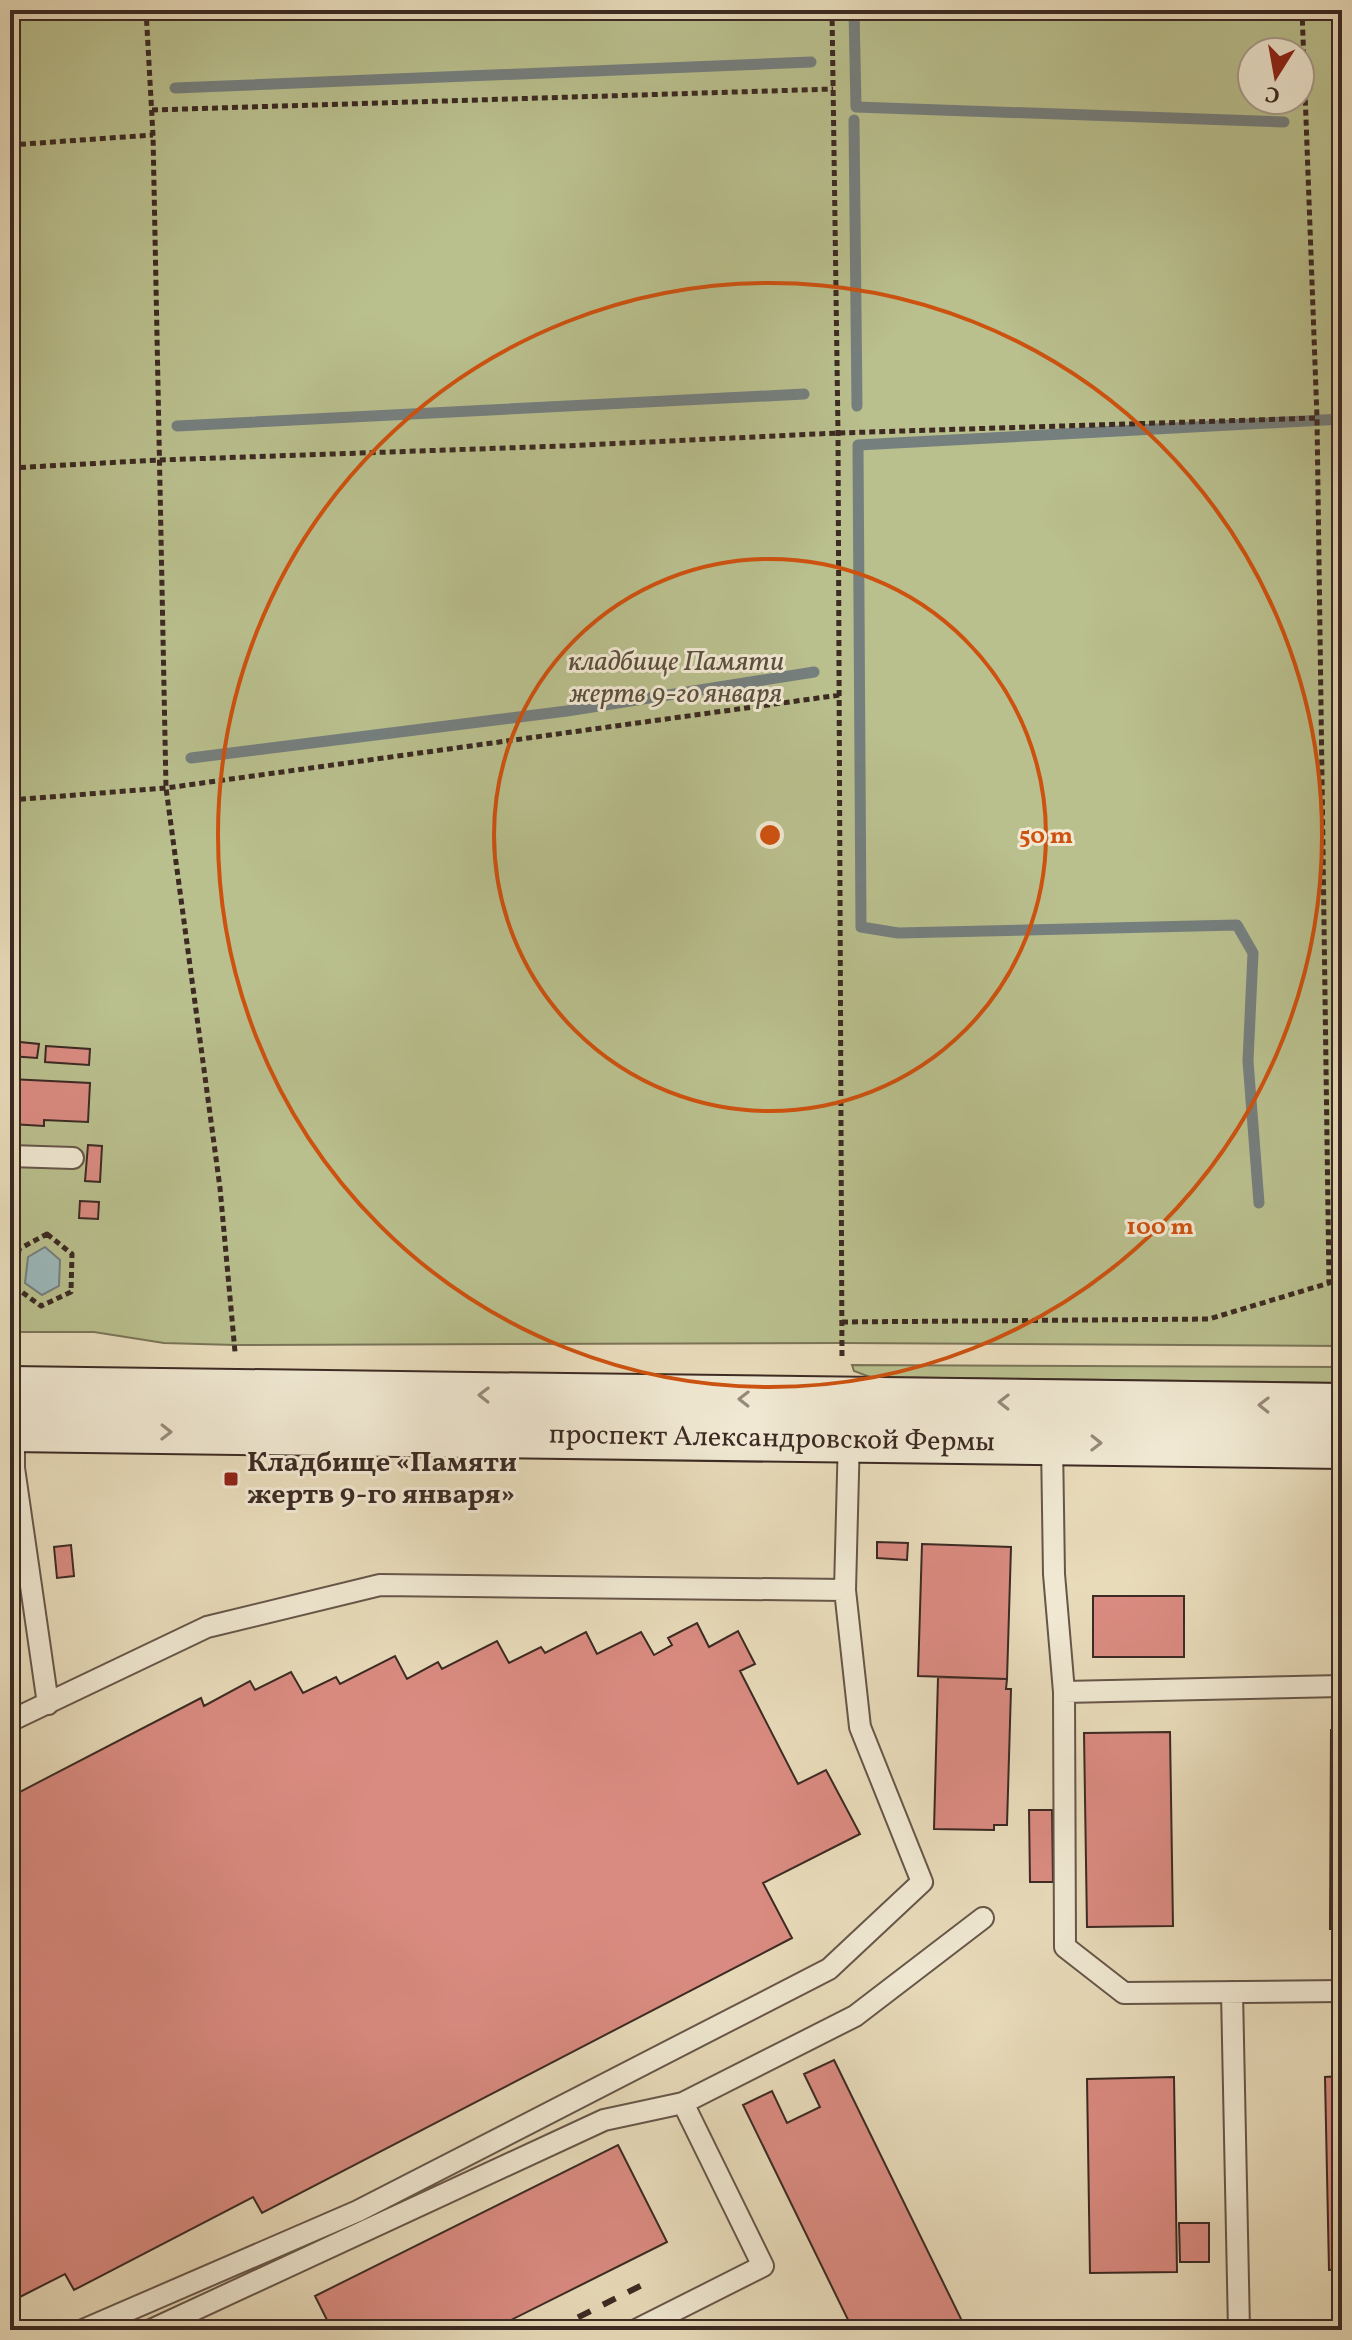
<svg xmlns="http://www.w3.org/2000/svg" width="1352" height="2340" viewBox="0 0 1352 2340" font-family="Vollkorn,serif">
<rect width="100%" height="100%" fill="#e8dbba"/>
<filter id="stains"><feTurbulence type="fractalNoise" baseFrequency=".0025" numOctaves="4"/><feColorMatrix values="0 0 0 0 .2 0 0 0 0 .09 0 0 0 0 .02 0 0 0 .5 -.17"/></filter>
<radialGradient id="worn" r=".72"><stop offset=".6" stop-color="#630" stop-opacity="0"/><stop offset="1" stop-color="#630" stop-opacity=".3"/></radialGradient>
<path fill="#b9bf8d" stroke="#7a7458" stroke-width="2" fill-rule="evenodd" d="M 10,10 L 1342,10 L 1342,1346 L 842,1343 L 235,1345 L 164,1343 L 94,1332 L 10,1332 ZM 1252,52 L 1300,52 L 1300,100 L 1252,100 Z
M 852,1365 L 1342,1367 L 1342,1383 L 870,1377 L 854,1371 Z"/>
<path fill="#9bb8ba" stroke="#757f7e" stroke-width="2" d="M 45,1247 L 60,1260 L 59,1286 L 42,1295 L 25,1283 L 28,1257 Z"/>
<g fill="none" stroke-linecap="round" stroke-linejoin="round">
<path stroke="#757f7e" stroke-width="11" d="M 854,10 L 856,107 L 1284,122
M 175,88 L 811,62
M 854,120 L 857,406
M 177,426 L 804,394
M 191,758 L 567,711 L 814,672
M 1259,1203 L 1248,1061 L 1253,953 L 1237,925 L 898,933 L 861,927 L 858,445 L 1342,419"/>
</g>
<path fill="#da8b81" stroke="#3c2a23" stroke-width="2" d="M 10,1041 L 39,1044 L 37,1058 L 10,1056 Z
M 46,1046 L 90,1049 L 89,1065 L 45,1062 Z
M 10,1079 L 90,1083 L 88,1122 L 44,1120 L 44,1126 L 10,1124 Z
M 88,1145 L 102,1146 L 100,1182 L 85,1181 Z
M 80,1201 L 99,1202 L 98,1219 L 79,1218 Z
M 877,1542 L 908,1543 L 907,1560 L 877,1558 Z
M 922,1544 L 1011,1547 L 1007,1679 L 918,1676 Z
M 71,1545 L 74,1576 L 57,1578 L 54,1547 Z
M 1093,1596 L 1184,1596 L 1184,1657 L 1093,1657 Z
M 697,1623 L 709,1647 L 738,1631 L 755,1664 L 740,1671 L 798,1784 L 826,1770 L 860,1834 L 763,1883 L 792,1938 L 262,2213 L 253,2197 L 74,2290 L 65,2274 L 10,2302 L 10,1797 L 201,1698 L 204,1706 L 250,1681 L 255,1690 L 291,1672 L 303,1693 L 336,1677 L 340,1684 L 395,1656 L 407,1679 L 438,1662 L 442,1669 L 497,1641 L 509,1663 L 541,1647 L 545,1653 L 586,1632 L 597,1654 L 641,1632 L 654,1655 L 672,1645 L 668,1638 Z
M 938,1677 L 1007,1679 L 1006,1689 L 1011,1689 L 1007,1825 L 994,1825 L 994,1830 L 934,1829 Z
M 1331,1730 L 1342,1730 L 1342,1929 L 1330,1929 Z
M 1170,1732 L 1173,1926 L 1087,1927 L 1084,1733 Z
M 1029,1810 L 1052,1810 L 1053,1882 L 1030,1882 Z
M 834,2060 L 964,2325 L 955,2330 L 853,2330 L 743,2105 L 772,2091 L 787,2123 L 820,2107 L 804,2074 Z
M 1342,2076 L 1342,2269 L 1329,2270 L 1325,2077 Z
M 1174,2077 L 1177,2272 L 1090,2273 L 1087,2079 Z
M 618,2145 L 667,2242 L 491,2330 L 332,2330 L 315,2296 Z
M 1179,2223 L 1209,2223 L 1209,2262 L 1180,2262 Z"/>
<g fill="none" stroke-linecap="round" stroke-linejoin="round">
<defs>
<path id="lane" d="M 10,1156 L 73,1158
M 14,1426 L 14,1468 L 48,1704
M 1052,1443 L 1054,1574 L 1064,1692 L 1065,1947 L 1124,1993 L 1342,1991
M 1064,1692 L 1342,1686
M 10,1721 L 207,1627 L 380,1585 L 845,1590
M 1232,1992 L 1239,2330
M 83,2330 L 358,2211 L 829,1969 L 922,1882 L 860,1727 L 845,1590 L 849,1436
M 151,2330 L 604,2120 L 683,2103 L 855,2016 L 983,1918
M 636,2330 L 763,2266 L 683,2103"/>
<path id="secondary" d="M 10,1389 L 1342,1406
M 10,1429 L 1342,1446"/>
</defs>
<use href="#lane" stroke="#675649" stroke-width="24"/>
<use href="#secondary" stroke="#3c2a23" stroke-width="48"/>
<path stroke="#3c2a23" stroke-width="5" stroke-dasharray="6 4" stroke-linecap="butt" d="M 146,10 L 153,135 L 166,788 L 220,1188 L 235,1352
M 832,10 L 838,433 L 842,1357
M 152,110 L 833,89
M 10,145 L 153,135
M 10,468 L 159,460 L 563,446 L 838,433 L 1317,418
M 10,800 L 166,788 L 840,695
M 47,1234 L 72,1254 L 71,1292 L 41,1306 L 15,1287 L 19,1249 Z
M 842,1322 L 1209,1319 L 1329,1283 L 1317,418 L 1302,10"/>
<use href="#lane" stroke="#f0e8d2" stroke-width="20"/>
<use href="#secondary" stroke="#f0e8d2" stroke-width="44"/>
<path stroke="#3c2a23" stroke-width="6" stroke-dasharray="14 14" stroke-linecap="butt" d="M 553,2330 L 652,2280"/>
</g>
<defs><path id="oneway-chevron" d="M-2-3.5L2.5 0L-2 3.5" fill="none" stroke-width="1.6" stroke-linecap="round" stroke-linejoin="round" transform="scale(2)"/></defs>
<g stroke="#96897a">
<use href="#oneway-chevron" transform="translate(484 1395) rotate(-179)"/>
<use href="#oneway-chevron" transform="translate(744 1399) rotate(-179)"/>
<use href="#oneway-chevron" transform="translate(1004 1402) rotate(-179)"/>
<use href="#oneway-chevron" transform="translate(1264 1405) rotate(-179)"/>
<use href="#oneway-chevron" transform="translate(166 1432) rotate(1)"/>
<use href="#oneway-chevron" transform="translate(1096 1443) rotate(1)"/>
</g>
<g fill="none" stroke="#ce520f" stroke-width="4">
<circle cx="770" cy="835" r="276"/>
<circle cx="770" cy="835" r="552"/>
</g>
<rect fill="#8f2418" stroke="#f0e8d2" stroke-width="3" x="223" y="1471" width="16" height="16" rx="4"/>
<g text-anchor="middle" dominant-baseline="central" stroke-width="6" stroke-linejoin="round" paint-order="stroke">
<g font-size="28" font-style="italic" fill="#5b4f3e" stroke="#f0e8d2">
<text x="676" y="662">кладбище Памяти<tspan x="676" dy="32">жертв 9-го января</tspan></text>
</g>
<g font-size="28" fill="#3c2a23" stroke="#f0e8d2">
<text transform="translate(772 1439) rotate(1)">проспект Александровской Фермы</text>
</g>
<g font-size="28" font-weight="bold" fill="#3c2a23" stroke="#f0e8d2" text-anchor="start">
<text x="247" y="1463">Кладбище «Памяти<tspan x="247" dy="32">жертв 9-го января»</tspan></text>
</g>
</g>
<circle cx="770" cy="835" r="12" fill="#ce520f" stroke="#f0e8d2" stroke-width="4"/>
<g font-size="24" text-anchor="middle" font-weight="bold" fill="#ce520f" stroke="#f0e8d2" stroke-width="6" stroke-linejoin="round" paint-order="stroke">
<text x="1046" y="843">50 m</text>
<text x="1160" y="1234">100 m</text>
</g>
<rect width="1352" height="2340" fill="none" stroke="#e8dbba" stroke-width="40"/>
<rect x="12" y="12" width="1328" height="2316" fill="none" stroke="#3c2a23" stroke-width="4"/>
<rect x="20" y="20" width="1312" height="2300" fill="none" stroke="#3c2a23" stroke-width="2"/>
<g transform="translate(1276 76) rotate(191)"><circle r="38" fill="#f0e8d2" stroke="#a89c8c" stroke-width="2"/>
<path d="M0-6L14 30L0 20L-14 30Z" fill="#8f2418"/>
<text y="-12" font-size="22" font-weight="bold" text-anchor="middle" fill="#3c2a23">С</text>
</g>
<rect width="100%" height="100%" filter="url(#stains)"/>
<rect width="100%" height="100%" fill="url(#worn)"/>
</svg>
